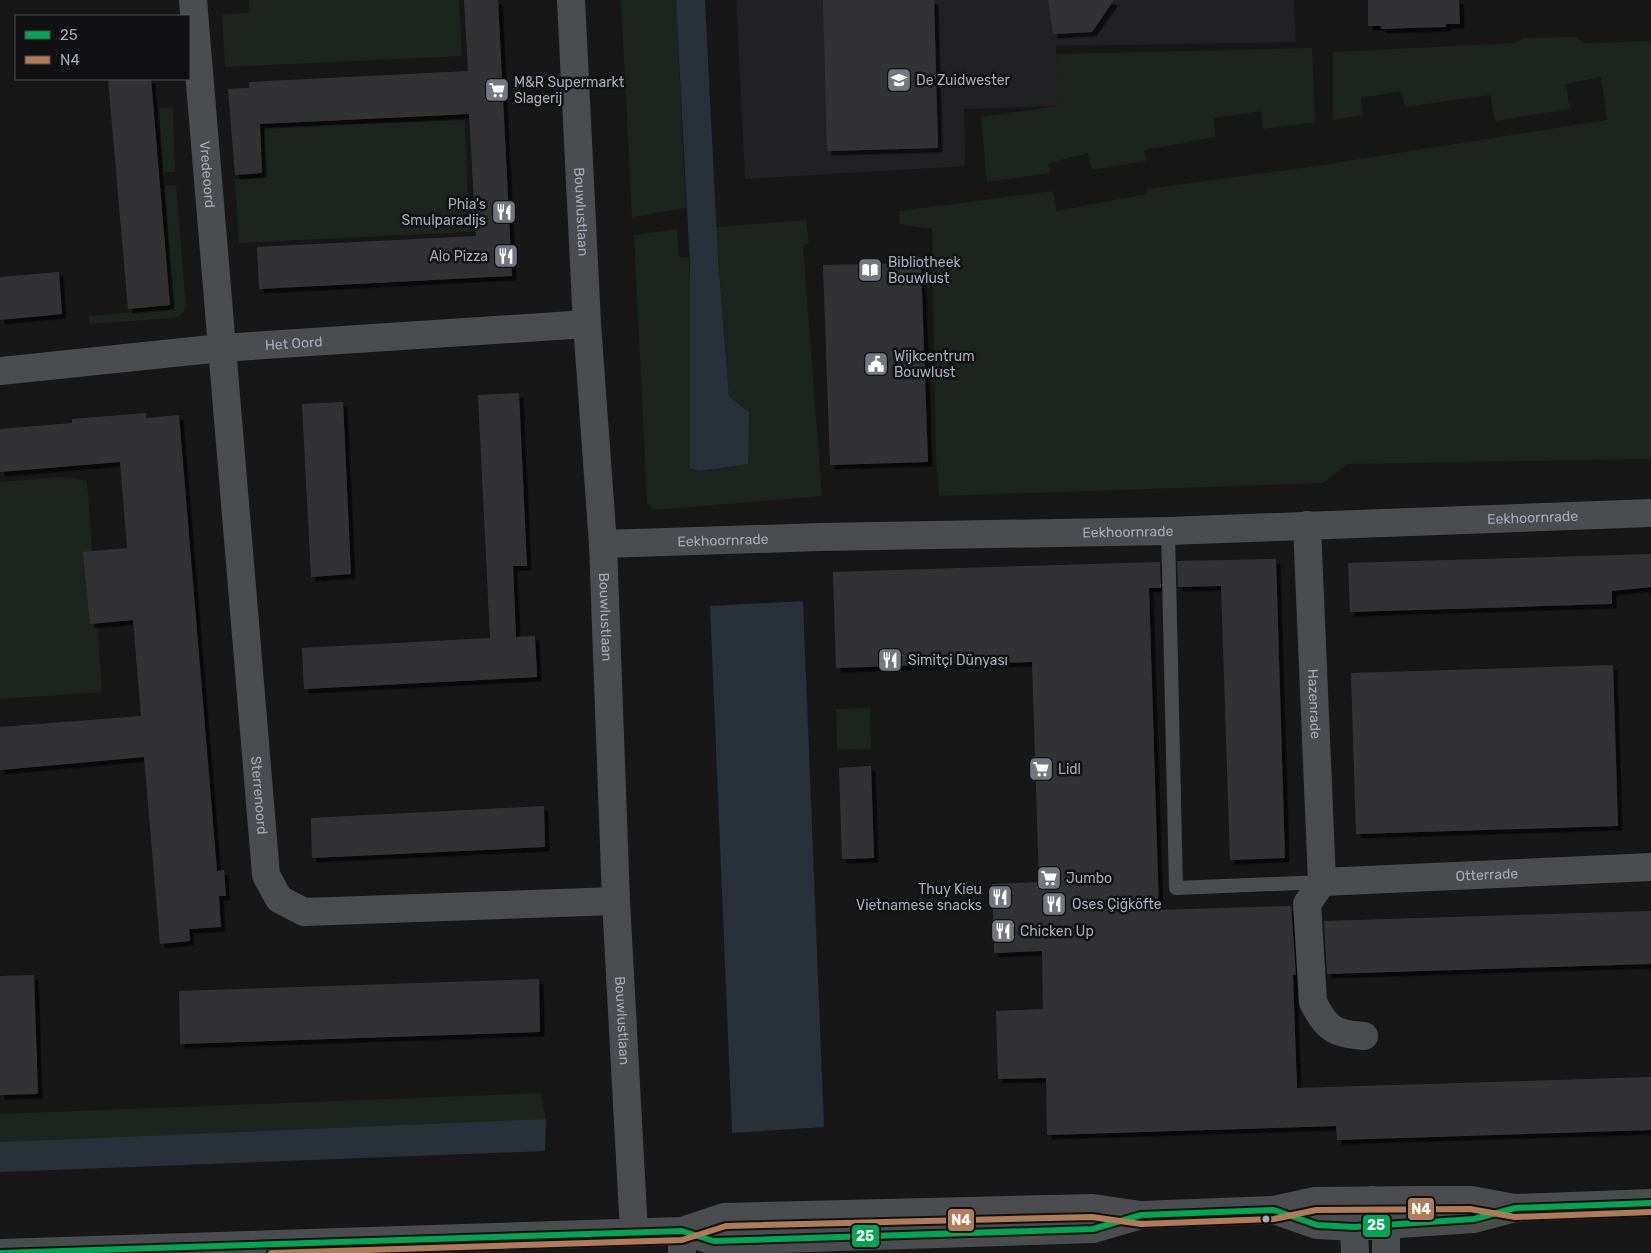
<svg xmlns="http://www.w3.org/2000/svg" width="1651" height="1253" viewBox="0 0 1651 1253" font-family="Rubik,sans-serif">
<defs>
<filter id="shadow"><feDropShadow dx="4.5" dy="4.5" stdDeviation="0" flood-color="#0009"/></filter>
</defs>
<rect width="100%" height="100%" fill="#171717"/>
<path fill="#212123" d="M 736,0 L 1294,0 L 1296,42 L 1056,46 L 1059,106 L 964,109 L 965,166 L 745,179 Z"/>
<path fill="#1c241e" d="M 249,0 L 459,0 L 462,56 L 225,67 L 222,14 L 250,13 Z
M 621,0 L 676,0 L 686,208 L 632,217 Z
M 1574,37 L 1585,43 L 1651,41 L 1651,459 L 1347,464 L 1323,483 L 939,496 L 936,458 L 932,229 L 900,224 L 899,211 L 1053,191 L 1056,211 L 1147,194 L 1147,189 L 1316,166 L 1607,120 L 1601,77 L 1566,84 L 1570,109 L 1495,121 L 1490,95 L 1405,107 L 1401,91 L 1361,98 L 1363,115 L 1333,120 L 1333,52 L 1515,43 L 1524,38 Z
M 1312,48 L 1315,122 L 1263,129 L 1261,111 L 1214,118 L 1215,137 L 1144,150 L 1146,161 L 1092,170 L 1088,153 L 1049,163 L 1050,173 L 987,182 L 981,117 L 1059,106 L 1056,54 Z
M 173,107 L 175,172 L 163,172 L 159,108 Z
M 465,120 L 469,232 L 239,243 L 235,179 L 264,177 L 264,127 Z
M 176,185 L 186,306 L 182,314 L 174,318 L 90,324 L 88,316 L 171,309 L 165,186 Z
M 806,220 L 809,244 L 803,245 L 822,496 L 654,510 L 647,503 L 634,235 L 677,229 L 679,257 L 689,258 L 700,471 L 748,463 L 729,397 L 716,227 Z
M 61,477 L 86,480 L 88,492 L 102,692 L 0,699 L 0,482 Z
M 870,708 L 871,749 L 837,750 L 836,709 Z
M 541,1093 L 546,1119 L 0,1142 L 0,1114 Z"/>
<path fill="#28303a" d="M 676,0 L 705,0 L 718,258 L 729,397 L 749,412 L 748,464 L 700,471 L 690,468 L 690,266 Z
M 803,601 L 824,1127 L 732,1133 L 710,606 Z
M 546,1119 L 545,1151 L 0,1172 L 0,1142 Z"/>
<path fill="#333335" filter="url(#shadow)" d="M 464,0 L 498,0 L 512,276 L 259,289 L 257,247 L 476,236 L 469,114 L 260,124 L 262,173 L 235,175 L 228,89 L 249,88 L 249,82 L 468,71 Z
M 823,0 L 934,0 L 938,148 L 827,151 Z
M 1048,0 L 1114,0 L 1092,32 L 1053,34 Z
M 1368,0 L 1459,0 L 1460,24 L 1446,24 L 1446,27 L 1408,28 L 1381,29 L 1381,26 L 1368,26 Z
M 108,79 L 151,79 L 170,305 L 128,309 Z
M 921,263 L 928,462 L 830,465 L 823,265 Z
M 59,272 L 62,314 L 0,320 L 0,277 Z
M 519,393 L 527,566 L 513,566 L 516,637 L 535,636 L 537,677 L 304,689 L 302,648 L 490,638 L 478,395 Z
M 343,402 L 351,574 L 311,577 L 302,404 Z
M 146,413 L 146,418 L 179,415 L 217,871 L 224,870 L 226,896 L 219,896 L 221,927 L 189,929 L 190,941 L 160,944 L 144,757 L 0,770 L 0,727 L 141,716 L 133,620 L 90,624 L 84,564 L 83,552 L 127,548 L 120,462 L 0,472 L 0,429 L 72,423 L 72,419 Z
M 1651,554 L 1651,587 L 1612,591 L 1612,604 L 1350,612 L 1348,563 Z
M 1276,559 L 1285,858 L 1230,860 L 1221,586 L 1178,587 L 1177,561 Z
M 1160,562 L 1161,588 L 1149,588 L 1159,910 L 1291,906 L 1296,975 L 1293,975 L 1297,1088 L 1651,1077 L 1651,1130 L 1337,1140 L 1336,1126 L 1047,1135 L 1046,1078 L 998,1079 L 996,1011 L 1043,1009 L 1042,951 L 994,953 L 992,884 L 1039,882 L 1032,662 L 836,668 L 833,572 Z
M 1613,665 L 1618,826 L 1356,834 L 1351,673 Z
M 871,766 L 874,858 L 842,859 L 839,768 Z
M 544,806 L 545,847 L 312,858 L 311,818 Z
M 1651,911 L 1651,964 L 1327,974 L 1324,921 Z
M 34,975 L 38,1094 L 0,1095 L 0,976 Z
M 539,979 L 540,1032 L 180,1044 L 179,991 Z"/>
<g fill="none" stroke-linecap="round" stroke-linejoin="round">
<path stroke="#4a4c50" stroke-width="14" d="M 1168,531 L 1176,888 L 1322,882"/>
<g stroke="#4a4c50" stroke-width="28">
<path id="s1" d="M 193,0 L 266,875 L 279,899 L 304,912 L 616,901"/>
<path id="s2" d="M 571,0 L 587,324 L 603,544 L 616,901 L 634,1232"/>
<path id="s3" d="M 0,371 L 221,348 L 587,324"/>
<path id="s4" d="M 1307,525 L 1322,882"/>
<path id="s5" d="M 603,544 L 821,537 L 1168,531 L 1651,513"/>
<path id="s6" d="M 1322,882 L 1651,867"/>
<path d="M 1322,882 L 1307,904 L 1313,1002 C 1326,1029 1335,1034 1364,1036"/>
<path d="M 682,1253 L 682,1231"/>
<path d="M 1355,1253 L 1354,1227 L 1372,1200 L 1386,1225 L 1386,1253"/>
</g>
<path stroke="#4a4c50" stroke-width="28" d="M 1274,1210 L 1317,1225 L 1354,1227 L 1474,1219 L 1515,1208 L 1651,1203
M 682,1231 L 714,1241 L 1093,1229 L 1134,1217
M 0,1253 L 682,1231 L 724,1217 L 1093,1208 L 1141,1215 L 1274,1210 L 1315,1201 L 1424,1200 L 1471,1200 L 1515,1208"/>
<defs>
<path id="bus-1" d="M 0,1253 L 682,1231 L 714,1241 L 1093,1229 L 1141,1215 L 1274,1210 L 1317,1225 L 1354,1227 L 1474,1219 L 1515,1208 L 1651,1203"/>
<path id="bus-2" d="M 271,1253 L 682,1240 L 726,1226 L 1092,1217 L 1141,1224 L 1274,1219 L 1316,1210 L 1470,1209 L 1515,1217 L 1651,1212"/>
</defs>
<use href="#bus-1" stroke="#111113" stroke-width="10"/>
<use href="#bus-2" stroke="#111113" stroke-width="10"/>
<use href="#bus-1" stroke="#00a651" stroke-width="6"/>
<use href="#bus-2" stroke="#b07c57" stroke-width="6"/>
</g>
<defs>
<symbol id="school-square" viewBox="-11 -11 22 22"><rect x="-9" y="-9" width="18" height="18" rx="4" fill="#747780" stroke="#111113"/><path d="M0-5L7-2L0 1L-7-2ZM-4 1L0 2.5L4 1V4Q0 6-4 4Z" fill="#fff"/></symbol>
<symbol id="supermarket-square" viewBox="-11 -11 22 22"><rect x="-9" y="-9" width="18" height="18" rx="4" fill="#747780" stroke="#111113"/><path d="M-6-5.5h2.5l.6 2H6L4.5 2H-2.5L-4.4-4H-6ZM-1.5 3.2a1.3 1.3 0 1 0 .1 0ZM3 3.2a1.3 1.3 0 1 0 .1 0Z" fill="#fff"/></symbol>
<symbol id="restaurant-square" viewBox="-11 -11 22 22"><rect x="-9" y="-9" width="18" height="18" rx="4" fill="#747780" stroke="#111113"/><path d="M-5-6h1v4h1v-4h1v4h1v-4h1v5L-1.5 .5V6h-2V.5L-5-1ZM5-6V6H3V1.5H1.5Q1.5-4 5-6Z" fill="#fff"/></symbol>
<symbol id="library-square" viewBox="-11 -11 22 22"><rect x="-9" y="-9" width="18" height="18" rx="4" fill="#747780" stroke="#111113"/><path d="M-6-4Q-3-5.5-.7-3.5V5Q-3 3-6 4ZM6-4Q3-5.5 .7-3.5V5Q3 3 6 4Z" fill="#fff"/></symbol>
<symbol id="civic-square" viewBox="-11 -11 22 22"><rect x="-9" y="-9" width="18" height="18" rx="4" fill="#747780" stroke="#111113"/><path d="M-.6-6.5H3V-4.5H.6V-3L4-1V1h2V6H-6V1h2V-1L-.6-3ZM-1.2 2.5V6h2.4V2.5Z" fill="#fff"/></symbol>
</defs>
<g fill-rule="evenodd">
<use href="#school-square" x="885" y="66" width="28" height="28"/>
<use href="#supermarket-square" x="483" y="76" width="28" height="28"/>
<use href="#restaurant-square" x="490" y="198" width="28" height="28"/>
<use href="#restaurant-square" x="492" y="242" width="28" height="28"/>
<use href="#library-square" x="856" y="256" width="28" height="28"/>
<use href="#civic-square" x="862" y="350" width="28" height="28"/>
<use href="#restaurant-square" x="876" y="646" width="28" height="28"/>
<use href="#supermarket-square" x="1027" y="755" width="28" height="28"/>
<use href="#supermarket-square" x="1035" y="864" width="28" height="28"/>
<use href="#restaurant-square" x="986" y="883" width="28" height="28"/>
<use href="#restaurant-square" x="1040" y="890" width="28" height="28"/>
<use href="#restaurant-square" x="989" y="917" width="28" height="28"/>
</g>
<circle fill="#a6aab9" stroke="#111113" stroke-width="2" cx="1266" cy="1219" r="4.5"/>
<g text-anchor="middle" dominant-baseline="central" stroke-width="5" stroke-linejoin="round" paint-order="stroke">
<g font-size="14" fill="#a6aab9" stroke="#111113" text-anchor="start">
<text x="916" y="80">De Zuidwester</text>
<text x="514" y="82">M&amp;R Supermarkt<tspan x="514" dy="16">Slagerij</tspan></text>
<text x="486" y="204" text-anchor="end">Phia's<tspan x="486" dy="16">Smulparadijs</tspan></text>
<text x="488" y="256" text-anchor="end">Alo Pizza</text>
<text x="888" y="262">Bibliotheek<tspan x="888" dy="16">Bouwlust</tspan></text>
<text x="894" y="356">Wijkcentrum<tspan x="894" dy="16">Bouwlust</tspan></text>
<text x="908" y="660">Simitçi Dünyası</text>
<text x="1058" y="769">Lidl</text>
<text x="1066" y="878">Jumbo</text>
<text x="982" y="889" text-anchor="end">Thuy Kieu<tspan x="982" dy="16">Vietnamese snacks</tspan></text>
<text x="1072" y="904">Oses Çiğköfte</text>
<text x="1020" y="931">Chicken Up</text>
</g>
<g font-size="14" fill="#a6aab9" stroke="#111113">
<text stroke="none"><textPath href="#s1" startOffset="175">Vredeoord</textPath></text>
<text stroke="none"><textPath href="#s2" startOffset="212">Bouwlustlaan</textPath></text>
<text stroke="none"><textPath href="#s3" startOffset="295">Het Oord</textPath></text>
<text stroke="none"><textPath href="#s5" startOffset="930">Eekhoornrade</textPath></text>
<text stroke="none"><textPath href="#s5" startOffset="525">Eekhoornrade</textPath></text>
<text stroke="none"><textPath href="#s5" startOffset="120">Eekhoornrade</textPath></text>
<text stroke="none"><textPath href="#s2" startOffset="618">Bouwlustlaan</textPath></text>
<text stroke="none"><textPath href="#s4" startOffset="179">Hazenrade</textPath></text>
<text stroke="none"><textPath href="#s1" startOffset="798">Sterrenoord</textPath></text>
<text stroke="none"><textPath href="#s6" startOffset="165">Otterrade</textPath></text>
<text stroke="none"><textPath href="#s2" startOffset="1022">Bouwlustlaan</textPath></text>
</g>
</g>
<g stroke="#111113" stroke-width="2">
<rect x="1407" y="1197" width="28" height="24" rx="5" fill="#b07c57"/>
<rect x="947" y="1208" width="28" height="24" rx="5" fill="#b07c57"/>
<rect x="1362" y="1214" width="29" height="24" rx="5" fill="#00a651"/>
<rect x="851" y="1224" width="29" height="24" rx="5" fill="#00a651"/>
</g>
<g font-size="14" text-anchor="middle" font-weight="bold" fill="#fff">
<text x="1421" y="1214">N4</text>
<text x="961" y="1225">N4</text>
<text x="1376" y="1230">25</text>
<text x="865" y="1241">25</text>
</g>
<rect x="15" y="15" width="175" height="65" fill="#111113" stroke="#4d4e55"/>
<rect x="25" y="31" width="25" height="8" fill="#00a651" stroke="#4d4e55"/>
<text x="60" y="40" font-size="15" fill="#a6aab9">25</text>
<rect x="25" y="56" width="25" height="8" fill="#b07c57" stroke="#4d4e55"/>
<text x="60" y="65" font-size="15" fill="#a6aab9">N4</text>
</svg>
